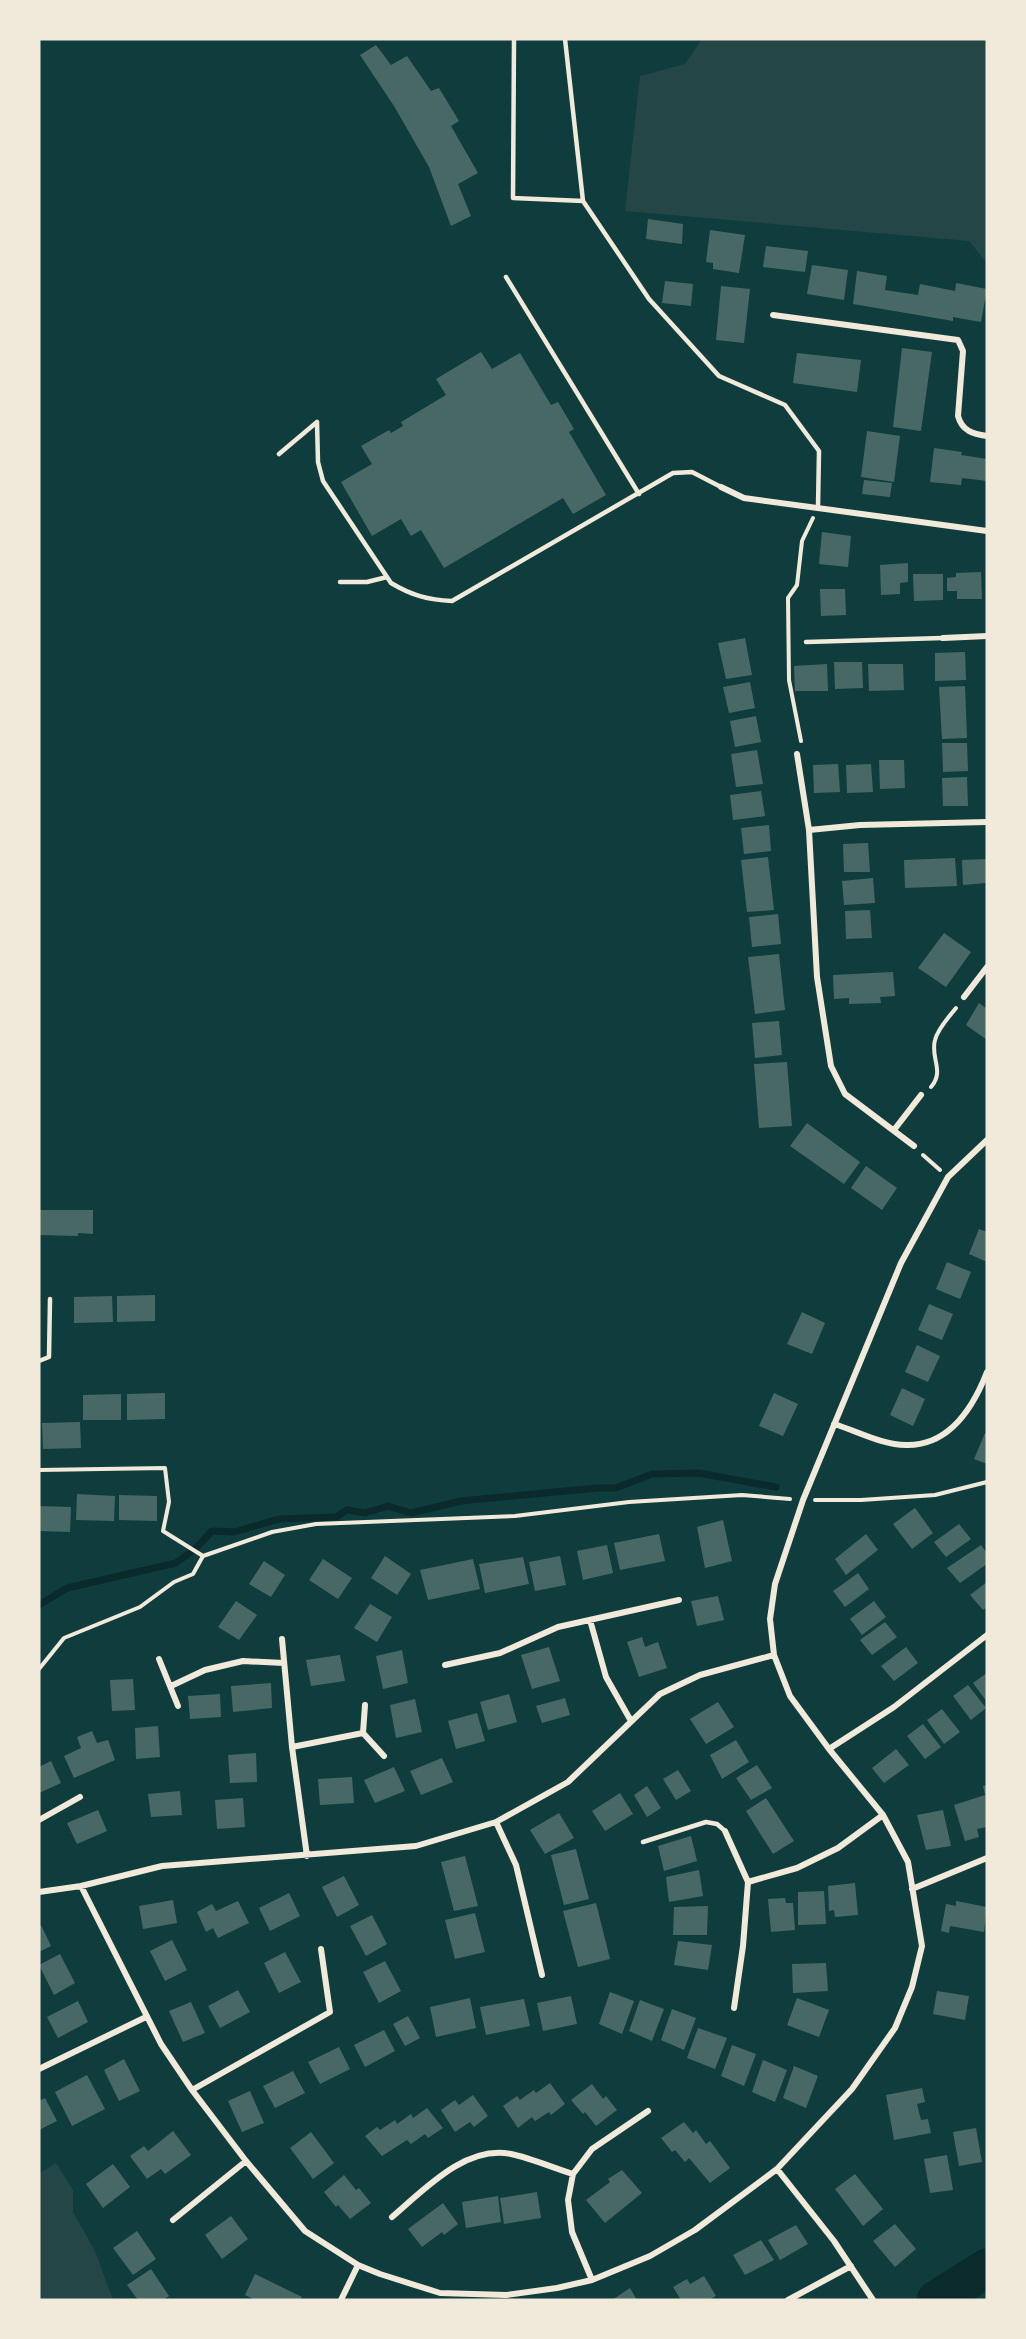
<svg xmlns="http://www.w3.org/2000/svg" width="1026" height="2339" viewBox="0 0 1026 2339" font-family="'Varela Round',sans-serif">
<rect width="100%" height="100%" fill="#0f3d3e"/>
<path fill="#244646" d="M 702,39 L 987,39 L 987,263 L 969,241 L 625,211 L 640,76 L 685,64 Z
M 56,2163 L 73,2190 L 73,2212 L 95,2251 L 113,2300 L 39,2300 L 39,2174 Z"/>
<g fill="none" stroke-linecap="round" stroke-linejoin="round">
<path stroke="#0a2a2b" stroke-width="7" d="M 39,1605 L 67,1588 L 176,1563 L 196,1548 L 212,1531 L 234,1532 L 279,1519 L 336,1517 L 347,1510 L 365,1513 L 388,1506 L 411,1513 L 461,1501 L 597,1488 L 616,1488 L 652,1474 L 698,1473 L 776,1487"/>
<path stroke="#0a2a2b" stroke-width="39" d="M 936,2300 L 987,2268"/>
</g>
<path fill="#486865" d="M 376,45 L 391,65 L 407,56 L 431,91 L 439,88 L 459,121 L 451,126 L 478,173 L 458,184 L 471,216 L 451,226 L 429,167 L 394,106 L 360,55 Z
M 648,219 L 683,224 L 682,244 L 646,239 Z
M 710,230 L 745,235 L 739,273 L 713,269 L 713,263 L 706,262 Z
M 766,246 L 808,251 L 805,272 L 763,267 Z
M 812,265 L 848,270 L 844,300 L 807,294 Z
M 857,271 L 887,276 L 885,290 L 918,295 L 920,284 L 955,291 L 956,283 L 987,289 L 981,322 L 953,317 L 953,321 L 853,304 Z
M 665,281 L 693,284 L 691,306 L 662,303 Z
M 721,286 L 750,289 L 744,343 L 716,340 Z
M 902,348 L 932,352 L 921,431 L 893,427 Z
M 481,352 L 492,369 L 520,353 L 551,405 L 558,402 L 574,429 L 569,432 L 606,495 L 573,514 L 563,498 L 444,568 L 421,530 L 411,536 L 401,519 L 372,536 L 341,482 L 372,464 L 361,446 L 389,430 L 391,433 L 403,426 L 401,422 L 446,395 L 436,379 Z
M 797,353 L 861,360 L 857,392 L 793,383 Z
M 867,431 L 900,436 L 894,482 L 861,477 Z
M 934,448 L 962,452 L 961,455 L 987,459 L 987,481 L 962,478 L 961,485 L 930,482 Z
M 864,480 L 892,483 L 890,497 L 862,494 Z
M 822,532 L 851,536 L 848,567 L 819,564 Z
M 908,563 L 908,582 L 900,583 L 900,594 L 881,595 L 880,565 Z
M 981,572 L 982,599 L 957,599 L 957,591 L 947,591 L 947,578 L 956,577 L 956,573 Z
M 913,574 L 943,574 L 943,600 L 914,601 Z
M 820,589 L 845,589 L 846,615 L 821,616 Z
M 745,638 L 752,675 L 726,679 L 718,643 Z
M 965,652 L 966,680 L 935,681 L 935,653 Z
M 834,662 L 862,662 L 863,688 L 835,689 Z
M 827,664 L 828,691 L 795,691 L 794,666 Z
M 868,664 L 903,664 L 904,690 L 869,691 Z
M 750,682 L 755,708 L 729,713 L 723,687 Z
M 965,686 L 967,738 L 942,739 L 939,687 Z
M 756,716 L 761,742 L 735,747 L 730,721 Z
M 942,743 L 967,743 L 968,771 L 943,772 Z
M 757,750 L 763,784 L 736,787 L 731,754 Z
M 879,760 L 904,760 L 905,788 L 880,789 Z
M 838,764 L 840,792 L 814,793 L 813,765 Z
M 871,764 L 873,792 L 847,793 L 846,765 Z
M 967,777 L 968,806 L 943,806 L 942,778 Z
M 761,791 L 765,816 L 733,820 L 730,795 Z
M 769,825 L 771,851 L 744,854 L 741,828 Z
M 868,843 L 870,872 L 844,872 L 843,844 Z
M 768,857 L 774,910 L 747,912 L 741,860 Z
M 955,858 L 957,886 L 905,888 L 904,860 Z
M 987,859 L 987,883 L 963,885 L 962,860 Z
M 873,878 L 875,903 L 844,905 L 842,881 Z
M 870,910 L 872,938 L 846,939 L 845,911 Z
M 778,914 L 781,944 L 752,947 L 749,917 Z
M 944,933 L 971,952 L 946,987 L 918,968 Z
M 779,954 L 785,1010 L 755,1014 L 748,957 Z
M 893,972 L 895,996 L 880,997 L 881,1003 L 849,1004 L 849,998 L 834,999 L 833,975 Z
M 979,1003 L 987,1009 L 987,1040 L 966,1025 Z
M 779,1021 L 782,1055 L 755,1058 L 752,1023 Z
M 787,1062 L 792,1126 L 759,1128 L 754,1064 Z
M 807,1123 L 860,1162 L 844,1184 L 790,1146 Z
M 866,1166 L 897,1188 L 882,1210 L 851,1188 Z
M 39,1210 L 93,1210 L 93,1234 L 78,1233 L 78,1236 L 39,1235 Z
M 979,1229 L 987,1232 L 987,1262 L 969,1254 Z
M 947,1262 L 971,1272 L 960,1299 L 936,1289 Z
M 155,1295 L 155,1321 L 117,1322 L 117,1296 Z
M 112,1296 L 113,1322 L 74,1323 L 74,1297 Z
M 929,1304 L 953,1314 L 942,1340 L 918,1330 Z
M 802,1312 L 825,1323 L 812,1354 L 787,1344 Z
M 917,1345 L 940,1356 L 928,1382 L 905,1372 Z
M 902,1388 L 925,1399 L 913,1426 L 890,1415 Z
M 165,1393 L 165,1419 L 127,1420 L 127,1394 Z
M 774,1393 L 798,1404 L 783,1436 L 759,1426 Z
M 121,1394 L 121,1420 L 83,1420 L 83,1395 Z
M 80,1422 L 81,1448 L 43,1449 L 42,1423 Z
M 985,1433 L 987,1434 L 987,1464 L 974,1459 Z
M 77,1494 L 115,1496 L 114,1521 L 76,1520 Z
M 119,1495 L 157,1496 L 157,1521 L 119,1520 Z
M 39,1506 L 71,1507 L 70,1532 L 39,1531 Z
M 915,1508 L 933,1533 L 912,1549 L 893,1524 Z
M 723,1520 L 732,1561 L 705,1568 L 697,1527 Z
M 959,1524 L 971,1539 L 946,1557 L 934,1542 Z
M 659,1534 L 665,1561 L 620,1570 L 614,1543 Z
M 866,1534 L 878,1550 L 846,1575 L 835,1559 Z
M 607,1545 L 613,1573 L 583,1580 L 577,1551 Z
M 981,1545 L 987,1553 L 987,1564 L 960,1583 L 947,1568 Z
M 385,1556 L 411,1574 L 397,1595 L 371,1578 Z
M 560,1556 L 566,1585 L 535,1591 L 529,1562 Z
M 523,1557 L 529,1584 L 485,1593 L 479,1564 Z
M 323,1559 L 352,1578 L 338,1599 L 309,1580 Z
M 473,1559 L 480,1589 L 428,1600 L 420,1570 Z
M 264,1561 L 285,1575 L 271,1597 L 249,1584 Z
M 858,1573 L 869,1589 L 845,1607 L 833,1591 Z
M 987,1582 L 987,1607 L 983,1610 L 970,1595 Z
M 718,1596 L 724,1620 L 697,1626 L 691,1601 Z
M 236,1601 L 257,1615 L 239,1640 L 218,1627 Z
M 874,1601 L 886,1617 L 862,1635 L 850,1619 Z
M 370,1604 L 392,1617 L 377,1642 L 354,1628 Z
M 885,1622 L 897,1637 L 872,1655 L 860,1640 Z
M 642,1637 L 645,1647 L 658,1642 L 667,1668 L 639,1677 L 627,1642 Z
M 549,1647 L 560,1681 L 532,1689 L 521,1655 Z
M 906,1647 L 918,1663 L 894,1681 L 881,1666 Z
M 402,1650 L 408,1683 L 383,1689 L 376,1656 Z
M 340,1655 L 345,1681 L 311,1686 L 306,1660 Z
M 987,1673 L 987,1702 L 973,1683 Z
M 133,1679 L 135,1710 L 112,1711 L 110,1680 Z
M 271,1683 L 272,1708 L 233,1712 L 231,1686 Z
M 968,1685 L 986,1708 L 971,1720 L 953,1696 Z
M 220,1694 L 221,1717 L 190,1719 L 188,1696 Z
M 509,1694 L 517,1722 L 488,1730 L 480,1702 Z
M 565,1698 L 570,1715 L 542,1723 L 536,1706 Z
M 415,1699 L 422,1732 L 396,1738 L 390,1705 Z
M 718,1702 L 734,1727 L 706,1744 L 690,1719 Z
M 942,1709 L 960,1732 L 944,1744 L 927,1720 Z
M 477,1713 L 485,1741 L 456,1749 L 448,1721 Z
M 923,1724 L 941,1747 L 925,1759 L 907,1736 Z
M 158,1726 L 160,1757 L 136,1759 L 135,1728 Z
M 92,1731 L 97,1743 L 108,1740 L 115,1760 L 74,1778 L 64,1756 L 81,1748 L 77,1737 Z
M 736,1740 L 749,1762 L 722,1779 L 710,1755 Z
M 896,1749 L 909,1765 L 884,1783 L 872,1768 Z
M 256,1753 L 257,1782 L 230,1783 L 228,1755 Z
M 442,1758 L 453,1782 L 421,1795 L 410,1771 Z
M 51,1761 L 61,1783 L 39,1793 L 39,1767 Z
M 757,1765 L 772,1788 L 751,1800 L 736,1778 Z
M 394,1767 L 405,1791 L 375,1803 L 364,1780 Z
M 678,1770 L 691,1791 L 676,1800 L 663,1779 Z
M 352,1777 L 354,1803 L 320,1805 L 318,1779 Z
M 987,1785 L 987,1827 L 977,1829 L 979,1837 L 965,1841 L 954,1805 L 985,1795 L 983,1786 Z
M 647,1786 L 661,1808 L 647,1817 L 634,1795 Z
M 180,1791 L 182,1815 L 151,1817 L 148,1794 Z
M 620,1793 L 633,1814 L 605,1831 L 592,1811 Z
M 243,1798 L 245,1827 L 217,1829 L 215,1800 Z
M 766,1798 L 794,1841 L 773,1854 L 746,1811 Z
M 98,1810 L 107,1831 L 77,1844 L 67,1823 Z
M 943,1810 L 951,1846 L 926,1850 L 917,1815 Z
M 559,1813 L 574,1838 L 545,1854 L 530,1830 Z
M 691,1836 L 697,1861 L 664,1871 L 658,1846 Z
M 576,1849 L 589,1899 L 564,1905 L 551,1855 Z
M 465,1856 L 478,1906 L 454,1911 L 441,1862 Z
M 699,1870 L 703,1896 L 669,1902 L 666,1877 Z
M 344,1876 L 359,1905 L 337,1917 L 322,1887 Z
M 855,1883 L 858,1915 L 835,1917 L 834,1910 L 829,1911 L 828,1886 Z
M 824,1891 L 826,1924 L 798,1925 L 798,1892 Z
M 289,1893 L 300,1916 L 270,1931 L 259,1908 Z
M 785,1898 L 786,1903 L 793,1903 L 795,1930 L 771,1932 L 768,1899 Z
M 173,1900 L 177,1923 L 143,1929 L 139,1906 Z
M 238,1901 L 249,1923 L 218,1938 L 213,1928 L 206,1932 L 197,1912 L 212,1904 L 216,1911 Z
M 956,1901 L 987,1907 L 984,1932 L 950,1926 L 949,1933 L 941,1931 L 946,1904 L 956,1906 Z
M 596,1903 L 610,1959 L 578,1967 L 563,1911 Z
M 708,1906 L 707,1935 L 673,1935 L 674,1907 Z
M 475,1913 L 485,1952 L 455,1959 L 445,1920 Z
M 372,1915 L 387,1944 L 366,1956 L 350,1926 Z
M 41,1925 L 51,1946 L 39,1952 L 39,1926 Z
M 172,1940 L 187,1970 L 165,1981 L 150,1951 Z
M 678,1941 L 712,1945 L 708,1970 L 674,1965 Z
M 285,1952 L 301,1982 L 279,1993 L 264,1963 Z
M 60,1954 L 75,1983 L 54,1995 L 39,1965 Z
M 385,1961 L 401,1991 L 379,2003 L 363,1972 Z
M 826,1963 L 828,1991 L 793,1993 L 792,1964 Z
M 238,1990 L 250,2012 L 220,2028 L 208,2006 Z
M 937,1991 L 969,1996 L 965,2020 L 933,2014 Z
M 610,1992 L 634,2001 L 622,2034 L 599,2024 Z
M 571,1996 L 577,2024 L 543,2031 L 537,2003 Z
M 470,1998 L 476,2028 L 436,2037 L 430,2007 Z
M 797,1998 L 829,2010 L 819,2037 L 787,2025 Z
M 524,1999 L 530,2026 L 486,2035 L 480,2007 Z
M 640,2000 L 664,2009 L 652,2041 L 629,2031 Z
M 78,2001 L 88,2022 L 58,2038 L 47,2017 Z
M 191,2002 L 205,2033 L 183,2042 L 169,2011 Z
M 672,2009 L 696,2018 L 684,2050 L 661,2040 Z
M 408,2016 L 420,2038 L 405,2046 L 393,2024 Z
M 698,2028 L 727,2038 L 715,2069 L 687,2058 Z
M 384,2030 L 395,2051 L 365,2067 L 354,2045 Z
M 732,2045 L 756,2054 L 744,2086 L 721,2076 Z
M 339,2047 L 350,2069 L 320,2084 L 308,2062 Z
M 124,2059 L 140,2091 L 119,2101 L 104,2070 Z
M 763,2060 L 787,2070 L 775,2102 L 752,2092 Z
M 794,2066 L 818,2076 L 806,2108 L 783,2098 Z
M 293,2071 L 305,2093 L 275,2108 L 263,2086 Z
M 87,2075 L 105,2109 L 72,2126 L 55,2092 Z
M 550,2083 L 565,2104 L 551,2115 L 549,2112 L 535,2121 L 532,2117 L 518,2128 L 503,2106 L 517,2096 L 520,2100 L 534,2090 L 536,2093 Z
M 592,2084 L 603,2099 L 606,2096 L 617,2110 L 596,2126 L 585,2112 L 583,2114 L 571,2100 Z
M 922,2088 L 925,2102 L 917,2104 L 921,2120 L 928,2119 L 931,2133 L 894,2140 L 886,2095 Z
M 250,2091 L 264,2123 L 242,2132 L 228,2101 Z
M 473,2095 L 488,2116 L 474,2127 L 470,2122 L 455,2132 L 441,2110 L 455,2100 L 459,2105 Z
M 45,2098 L 57,2121 L 39,2130 L 39,2101 Z
M 427,2108 L 443,2128 L 428,2138 L 425,2134 L 411,2144 L 407,2140 L 382,2156 L 365,2136 L 377,2127 L 380,2130 L 395,2120 L 397,2124 L 411,2114 L 413,2118 Z
M 684,2122 L 693,2133 L 696,2130 L 706,2144 L 710,2141 L 730,2168 L 710,2183 L 689,2158 L 685,2162 L 675,2150 L 672,2152 L 661,2138 Z
M 976,2128 L 982,2162 L 959,2166 L 953,2132 Z
M 173,2131 L 191,2155 L 165,2174 L 161,2169 L 147,2179 L 130,2156 L 144,2146 L 148,2151 Z
M 311,2132 L 334,2163 L 313,2179 L 290,2148 Z
M 947,2155 L 953,2190 L 930,2193 L 924,2159 Z
M 113,2164 L 130,2187 L 103,2208 L 86,2184 Z
M 622,2170 L 642,2193 L 605,2223 L 586,2200 L 610,2182 L 608,2179 Z
M 855,2174 L 883,2209 L 863,2226 L 835,2189 Z
M 344,2175 L 356,2190 L 359,2188 L 371,2203 L 350,2219 L 338,2205 L 336,2207 L 324,2192 Z
M 537,2192 L 541,2218 L 504,2224 L 500,2198 Z
M 498,2196 L 501,2222 L 466,2228 L 462,2202 Z
M 443,2203 L 458,2224 L 444,2235 L 442,2232 L 422,2247 L 408,2229 Z
M 231,2216 L 248,2239 L 222,2259 L 205,2235 Z
M 895,2224 L 916,2249 L 895,2267 L 873,2241 Z
M 796,2225 L 808,2244 L 780,2260 L 768,2240 Z
M 137,2231 L 156,2259 L 133,2275 L 113,2248 Z
M 761,2240 L 774,2260 L 745,2275 L 733,2255 Z
M 151,2269 L 169,2296 L 163,2300 L 138,2300 L 127,2285 Z
M 255,2274 L 302,2297 L 300,2300 L 255,2300 L 245,2295 Z
M 704,2276 L 716,2296 L 709,2300 L 681,2300 L 673,2287 L 687,2279 L 690,2284 Z
M 630,2288 L 637,2300 L 612,2300 Z"/>
<g fill="none" stroke-linecap="round" stroke-linejoin="round">
<path stroke="#f1e9da" stroke-width="4" d="M 801,741 L 789,680 L 788,598 L 797,585 L 802,541 L 813,518
M 931,1087 C 945,1071 930,1058 935,1040 C 938,1028 949,1017 956,1008
M 923,1155 L 940,1170
M 39,1470 L 165,1468 L 169,1502 L 163,1531 L 203,1556
M 815,1500 L 861,1500 L 935,1495 L 987,1482
M 39,1669 L 64,1638 L 140,1607 L 174,1582 L 193,1574 L 203,1556 L 272,1532 L 316,1524 L 515,1516 L 629,1502 L 742,1495 L 790,1499"/>
<path stroke="#f1e9da" stroke-width="4.5" d="M 514,39 L 513,198 L 583,201
M 565,39 L 583,201 L 649,299 L 719,376 L 785,405 L 819,451 L 818,507
M 506,277 L 639,494
M 317,422 L 318,462 L 323,481 L 391,583 C 411,595 428,600 452,601 L 673,473 L 692,472 L 721,487
M 279,454 L 317,422
M 340,582 L 367,582 L 387,577
M 806,642 L 943,638
M 39,1361 L 49,1357 L 50,1299
M 643,1842 L 706,1822 L 717,1824 L 725,1831"/>
<path stroke="#f1e9da" stroke-width="6" d="M 773,315 L 958,340 L 963,351 L 958,416 C 962,431 973,434 987,436
M 721,487 L 744,498 L 987,531
M 943,638 L 987,636
M 797,754 L 809,830 L 817,977 L 831,1066 L 845,1094 L 914,1146
M 809,830 L 860,825 L 987,822
M 964,997 L 987,967
M 894,1130 L 921,1095
M 834,1424 C 857,1431 882,1445 906,1445 C 949,1446 973,1408 987,1372
M 590,1620 L 606,1677 L 631,1721
M 282,1639 L 292,1747 L 307,1856
M 159,1659 L 178,1706
M 445,1665 L 500,1653 L 558,1627 L 679,1600
M 171,1686 L 205,1670 L 243,1661 L 284,1663
M 363,1733 L 365,1705
M 292,1747 L 363,1733 L 384,1756
M 829,1749 L 894,1707 L 987,1635
M 39,1820 L 80,1797
M 496,1822 L 516,1865 L 542,1975
M 725,1831 L 748,1882 L 743,1946 L 734,2008
M 748,1882 L 797,1868 L 838,1848 L 883,1815
M 81,1886 L 161,2044 L 192,2090 L 246,2161 L 305,2231 L 358,2265 L 380,2274 L 440,2293 L 506,2295 L 557,2288 L 592,2280 L 650,2256 L 695,2230 L 777,2169 L 852,2089 L 895,2028 L 912,1987 L 922,1946 L 908,1862 L 883,1815 L 829,1749 L 790,1696 L 774,1655 L 770,1619 L 775,1584 L 803,1500 L 901,1263 L 948,1177 L 987,1140
M 912,1889 L 987,1858
M 39,1892 L 81,1886 L 162,1866 L 416,1846 L 496,1822 L 568,1782 L 660,1694 L 700,1675 L 774,1655
M 39,2069 L 146,2017
M 192,2090 L 330,2012 L 321,1949
M 777,2169 L 834,2241 L 873,2300
M 392,2217 C 424,2190 465,2145 511,2154 C 531,2158 553,2168 573,2174
M 173,2220 L 246,2161
M 592,2280 L 572,2232 L 568,2200 L 573,2174 L 592,2149 L 648,2111
M 341,2300 L 358,2265
M 788,2300 L 851,2266"/>
</g>
<rect width="1026" height="2339" fill="none" stroke="#f1e9da" stroke-width="81"/>
</svg>
